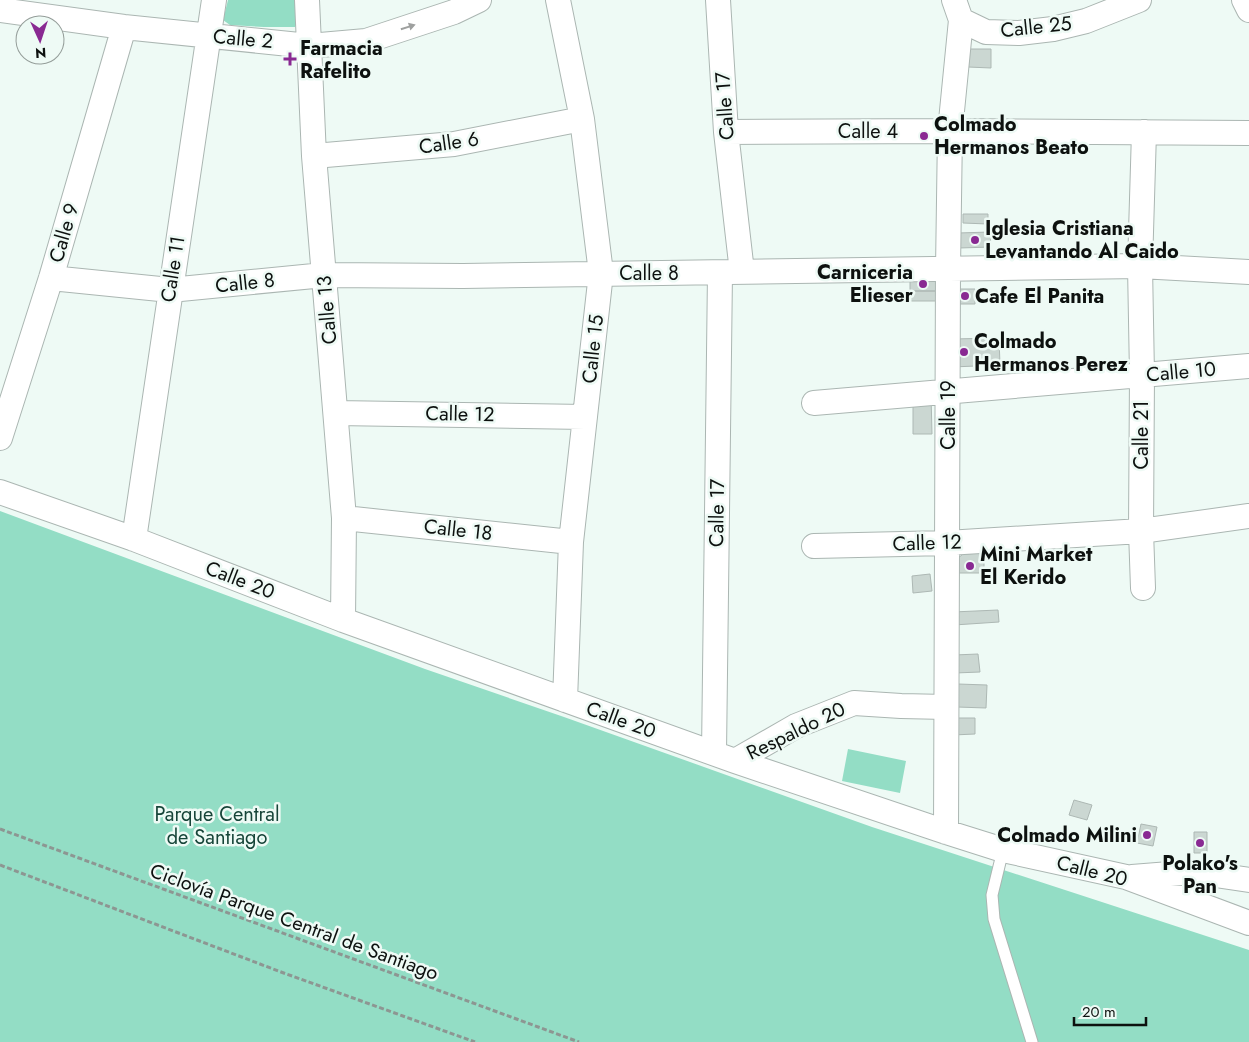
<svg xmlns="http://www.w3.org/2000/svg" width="1249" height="1042" viewBox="0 0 1249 1042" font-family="Jost,sans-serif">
<rect width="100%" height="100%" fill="#eefaf5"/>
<path fill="#93ddc5" d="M 228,0 L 297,0 L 299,19 L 295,27 L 264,27 L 230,25 L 223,20 Z
M 0,511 L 425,669 L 564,717 L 872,827 L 1249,950 L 1249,1042 L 0,1042 Z
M 848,749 L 906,761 L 900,793 L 842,781 Z"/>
<path fill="#cbd7d2" stroke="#adb8b4" d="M 968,49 L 991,49 L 991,68 L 968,67 Z
M 963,214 L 988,214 L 988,224 L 963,223 Z
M 990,232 L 991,247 L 959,248 L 958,233 Z
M 936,276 L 937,291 L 910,291 L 910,277 Z
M 956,289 L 975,289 L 975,304 L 956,304 Z
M 910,291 L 937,291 L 937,301 L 910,301 Z
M 999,338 L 1000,365 L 952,367 L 952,339 Z
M 931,395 L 932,434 L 913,434 L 913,396 Z
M 984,553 L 984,573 L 956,573 L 956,560 L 963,554 Z
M 930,574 L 932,591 L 913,593 L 912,576 Z
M 998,610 L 999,622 L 954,625 L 953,612 Z
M 978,654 L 980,672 L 955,673 L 954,655 Z
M 958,684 L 987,685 L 986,708 L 957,707 Z
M 952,718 L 975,718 L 975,734 L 953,735 Z
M 1074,800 L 1092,805 L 1087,820 L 1069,815 Z
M 1141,824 L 1157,827 L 1153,846 L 1137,843 Z
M 1194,832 L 1207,832 L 1207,853 L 1194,853 Z"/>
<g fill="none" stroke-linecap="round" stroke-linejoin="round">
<defs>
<path id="lane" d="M 1003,850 L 992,895 L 994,919 L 1032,1042"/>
<path id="street" d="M 307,0 L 314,156 L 344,518 L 343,620
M 558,0 L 582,119 L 601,273 L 571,542 L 565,700
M 718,0 L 726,132 L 742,272
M 1244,0 L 1249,10
M 0,10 L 124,27 L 309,46 L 366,41 L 454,12 L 479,0
M 961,20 L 986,32 L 1019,33 L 1053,29 L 1086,21 L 1139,0
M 726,132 L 950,131 L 1249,133
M 314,156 L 454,144 L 582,119
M 51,278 L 170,290 L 324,275 L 463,276 L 1140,266 L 1249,272
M 814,403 L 1249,366
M 336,413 L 585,417
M 0,438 L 51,278 L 124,27
M 0,492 L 134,539 L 343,620 L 735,761 L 946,832 L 1003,850 L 1126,877 L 1249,923
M 344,518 L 571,542
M 134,539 L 214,0
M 814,546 L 947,543 L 1141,531 L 1249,516
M 1143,588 L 1141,531 L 1142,375 L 1140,266 L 1144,132
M 714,753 L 720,273
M 735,761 L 796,726 L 854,703 L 901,706 L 946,707
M 946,832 L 948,269 L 950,131 L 961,20 L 954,0
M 1132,877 L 1195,872 L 1249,880"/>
</defs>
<use href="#lane" stroke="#abb6b2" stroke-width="13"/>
<use href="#street" stroke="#abb6b2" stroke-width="26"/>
<path stroke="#8d9692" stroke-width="3" stroke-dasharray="5 2.5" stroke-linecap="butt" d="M 0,829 L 579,1042
M 0,865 L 281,972 L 475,1042"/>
<use href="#lane" stroke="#fff" stroke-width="11"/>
<use href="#street" stroke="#fff" stroke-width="24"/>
</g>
<defs><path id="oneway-solid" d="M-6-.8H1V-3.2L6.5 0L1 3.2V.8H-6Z" transform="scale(1.25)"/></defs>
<use fill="#9ea09f" href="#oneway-solid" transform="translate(408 27) rotate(-18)"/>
<g fill="#892992" stroke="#eefaf5" stroke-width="2">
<path d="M287.5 51.5h5v5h5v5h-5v5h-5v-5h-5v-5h5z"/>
<circle cx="924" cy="136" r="5"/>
<circle cx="975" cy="240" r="5"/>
<circle cx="923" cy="284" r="5"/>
<circle cx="965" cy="296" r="5"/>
<circle cx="964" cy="352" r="5"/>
<circle cx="970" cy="566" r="5"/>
<circle cx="1147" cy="835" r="5"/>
<circle cx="1200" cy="843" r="5"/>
</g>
<g text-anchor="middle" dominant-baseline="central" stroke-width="5" stroke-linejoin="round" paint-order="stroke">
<g font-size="20" fill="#0d110f" stroke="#eefaf5">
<text transform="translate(1036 27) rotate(-6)">Calle 25</text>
<text transform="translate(243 39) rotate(5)">Calle 2</text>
<text transform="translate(725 106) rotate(-94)">Calle 17</text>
<text x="868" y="131">Calle 4</text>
<text transform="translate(449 143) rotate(-8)">Calle 6</text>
<text transform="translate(64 233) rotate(-74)">Calle 9</text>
<text transform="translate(173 269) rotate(-81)">Calle 11</text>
<text x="649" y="273">Calle 8</text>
<text transform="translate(245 283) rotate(-6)">Calle 8</text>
<text transform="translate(327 310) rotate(-95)">Calle 13</text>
<text transform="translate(593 349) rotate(-84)">Calle 15</text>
<text transform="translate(1181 372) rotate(-5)">Calle 10</text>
<text transform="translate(460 414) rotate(1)">Calle 12</text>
<text transform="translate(948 415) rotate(-90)">Calle 19</text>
<text transform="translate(1141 435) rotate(-90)">Calle 21</text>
<text transform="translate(717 513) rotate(-89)">Calle 17</text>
<text transform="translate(458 530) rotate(6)">Calle 18</text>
<text transform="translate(927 543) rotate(-2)">Calle 12</text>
<text transform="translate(240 580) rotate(21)">Calle 20</text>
<text transform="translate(621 720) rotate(20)">Calle 20</text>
<text transform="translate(796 731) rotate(-26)">Respaldo 20</text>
<text transform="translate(1092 871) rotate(14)">Calle 20</text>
<text transform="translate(294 922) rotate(20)">Ciclovía Parque Central de Santiago</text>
</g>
<g font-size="20" font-weight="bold" fill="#0d110f" stroke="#eefaf5" text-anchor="start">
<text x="300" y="48">Farmacia<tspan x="300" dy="23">Rafelito</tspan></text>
<text x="934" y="124">Colmado<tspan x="934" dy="23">Hermanos Beato</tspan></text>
<text x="985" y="228">Iglesia Cristiana<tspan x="985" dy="23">Levantando Al Caido</tspan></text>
<text x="913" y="272" text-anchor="end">Carniceria<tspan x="913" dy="23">Elieser</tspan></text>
<text x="975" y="296">Cafe El Panita</text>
<text x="974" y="341">Colmado<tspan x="974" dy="23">Hermanos Perez</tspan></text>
<text x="980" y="554">Mini Market<tspan x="980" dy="23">El Kerido</tspan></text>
<text x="1137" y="835" text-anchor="end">Colmado Milini</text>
<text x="1200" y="863" text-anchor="middle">Polako's<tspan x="1200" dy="23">Pan</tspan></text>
</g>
<g font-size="20" fill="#164539" stroke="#eefaf5">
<text x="217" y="814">Parque Central<tspan x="217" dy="23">de Santiago</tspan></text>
</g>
</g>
<g transform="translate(40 40) rotate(177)"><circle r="24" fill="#eefaf5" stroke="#949d99"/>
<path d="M0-4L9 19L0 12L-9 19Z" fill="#892992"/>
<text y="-8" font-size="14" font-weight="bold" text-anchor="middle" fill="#0d110f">N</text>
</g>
<path d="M1074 1017v8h72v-8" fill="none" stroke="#0d110f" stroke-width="2.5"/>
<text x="1082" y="1017" font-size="15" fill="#0d110f" stroke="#eefaf5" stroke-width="4" paint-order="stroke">20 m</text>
</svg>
